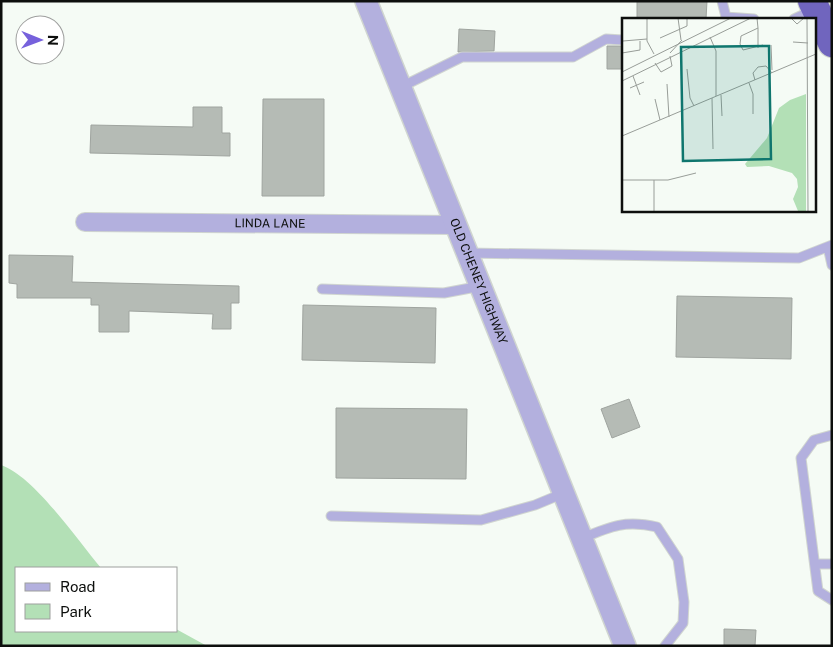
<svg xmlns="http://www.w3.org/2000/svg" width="833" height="647" viewBox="0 0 833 647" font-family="'Public Sans',sans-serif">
<rect width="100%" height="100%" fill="#f5fbf5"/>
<path fill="#b3e0b6" d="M 1,465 C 34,476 78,541 101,568 L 16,568 L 16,631 L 176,629 L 207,646 L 1,646 Z"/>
<path fill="#b5bbb5" stroke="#9fa49f" d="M 637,1 L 707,1 L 706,19 L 637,19 Z
M 459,29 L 495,31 L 494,51 L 458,52 Z
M 607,46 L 623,46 L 623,69 L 607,69 Z
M 263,99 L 324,99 L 324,196 L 262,196 Z
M 193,107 L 222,107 L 222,133 L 230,133 L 230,156 L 90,153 L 91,125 L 193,127 Z
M 9,255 L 73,256 L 72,282 L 239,286 L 239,303 L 231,303 L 231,329 L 212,329 L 213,314 L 129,311 L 129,332 L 99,332 L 99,305 L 91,305 L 91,298 L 17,298 L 17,284 L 9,283 Z
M 677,296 L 792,298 L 791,359 L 676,357 Z
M 303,305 L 436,308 L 435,363 L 302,360 Z
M 629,399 L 640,427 L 612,438 L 601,409 Z
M 336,408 L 467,409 L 466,479 L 336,478 Z
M 724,629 L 756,630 L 755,646 L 724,646 Z"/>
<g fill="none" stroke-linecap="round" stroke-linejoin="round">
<defs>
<path id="service" d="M 722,1 L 726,17 L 754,19
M 794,19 L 813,10
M 401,87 L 462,57 L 573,57 L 606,39 L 623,40
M 828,247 L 832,265
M 468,253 L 799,258 L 832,245
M 322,289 L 444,293 L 481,286
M 832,435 L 814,440 L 801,458 L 818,591 L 832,600
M 331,516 L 481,520 L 535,505 L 564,493
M 583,538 C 611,526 626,520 657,527 L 678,559 L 684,602 L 683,623 L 665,646
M 815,564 L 832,564"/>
<g id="minor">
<path id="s1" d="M 85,222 L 457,225"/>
</g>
<g id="tertiary">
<path id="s2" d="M 366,1 L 625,646"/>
</g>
<path id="trunk" d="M 812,1 L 832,43"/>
</defs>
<use href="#service" stroke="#d0d5d0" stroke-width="11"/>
<use href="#minor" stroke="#d0d5d0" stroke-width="20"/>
<use href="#tertiary" stroke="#d0d5d0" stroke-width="24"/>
<use href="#trunk" stroke="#d0d5d0" stroke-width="30"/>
<use href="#service" stroke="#b3b0de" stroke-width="9"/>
<use href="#minor" stroke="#b3b0de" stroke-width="18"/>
<use href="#tertiary" stroke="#b3b0de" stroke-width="21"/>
<use href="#trunk" stroke="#7065be" stroke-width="28"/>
</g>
<g text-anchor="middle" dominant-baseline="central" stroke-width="4.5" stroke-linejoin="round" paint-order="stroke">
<g font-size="12" fill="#0d0f0d" stroke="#fff">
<text stroke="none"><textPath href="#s1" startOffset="185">LINDA LANE</textPath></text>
<text stroke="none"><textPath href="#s2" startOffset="302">OLD CHENEY HIGHWAY</textPath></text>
</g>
</g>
<g transform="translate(622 18)">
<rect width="194" height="194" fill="#f5fbf5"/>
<path d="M 184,76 L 184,193 L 176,193 L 171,181 L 176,169 L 175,161 L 170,155 L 147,148 L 125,149 L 123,146 L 145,120 L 157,90 L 168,82 Z" fill="#b3e0b6"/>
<path fill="none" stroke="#989d98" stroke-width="1" d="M 25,0 L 25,23 L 32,36M 56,0 L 59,22M 135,0 L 136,10 L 119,18 L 118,26 L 121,32 L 141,27M 169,0 L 175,6 L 182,0M 185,0 L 186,193M 88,19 L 94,33 L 94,78M 38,20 L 65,8 L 65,0M 1,23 L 25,21M 171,24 L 186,25M 149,27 L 150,52M 136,30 L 136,10M 0,35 L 18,32 L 18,23M 48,35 L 60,22M 33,45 L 39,54 L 50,48 L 48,38M 65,51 L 68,80 L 72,88M 0,54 L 109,0M 11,58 L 18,77M 133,62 L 131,55 L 136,49 L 144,48 L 150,55M 0,63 L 129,0M 127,65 L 131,76 L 131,96M 45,66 L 47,99M 8,70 L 22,64M 99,77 L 100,98M 90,80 L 91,131M 33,81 L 38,102M 0,118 L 194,36M 0,162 L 46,162 L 74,155M 32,193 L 32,162"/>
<path fill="#0f766e" fill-opacity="0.15" stroke="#0f766e" stroke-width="2.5" d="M 147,28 L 149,141 L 61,143 L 59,29 Z"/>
<rect width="194" height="194" fill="none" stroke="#0d0f0d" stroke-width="2.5"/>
</g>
<rect width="833" height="647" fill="none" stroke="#0d0f0d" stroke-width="5"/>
<rect x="15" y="567" width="162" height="65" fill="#ffffff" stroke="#9e9f9e"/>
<rect x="25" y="583" width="25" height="8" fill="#b3b0de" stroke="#9e9f9e"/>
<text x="60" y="592" font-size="15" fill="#0d0f0d">Road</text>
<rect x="25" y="604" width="25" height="15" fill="#b3e0b6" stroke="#9e9f9e"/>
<text x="60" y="617" font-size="15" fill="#0d0f0d">Park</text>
<g transform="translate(40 40) rotate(91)"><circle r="24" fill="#ffffff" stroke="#9e9f9e"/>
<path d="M0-4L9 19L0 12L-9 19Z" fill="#7661dc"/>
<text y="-8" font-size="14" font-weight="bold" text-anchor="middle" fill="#0d0f0d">N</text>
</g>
</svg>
